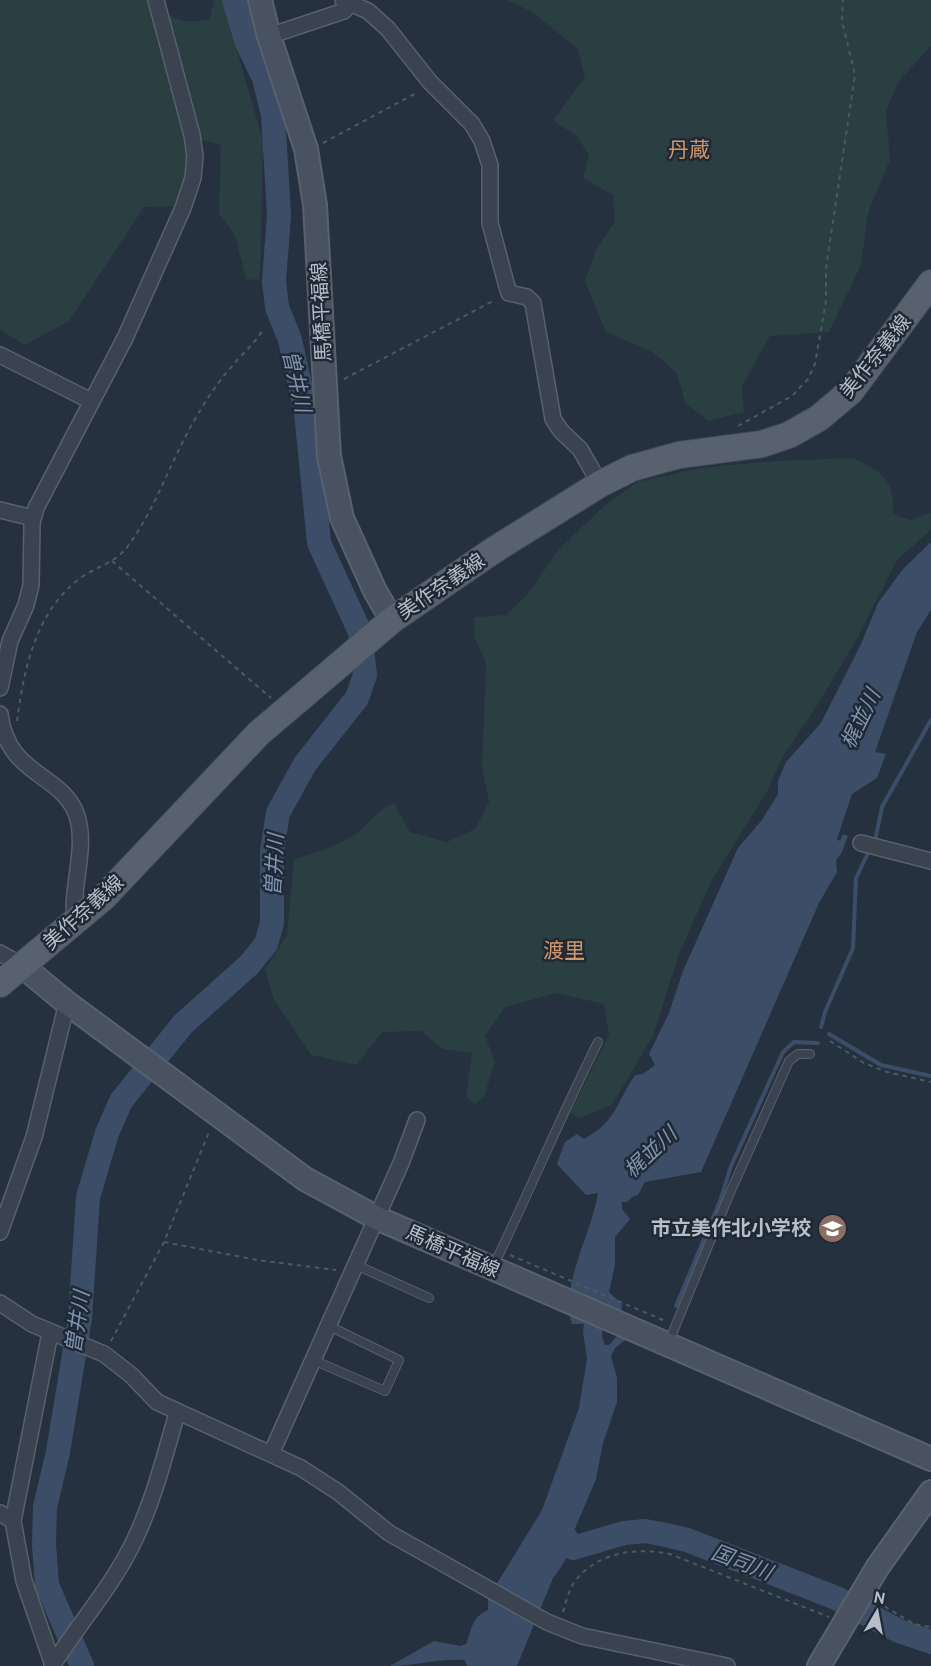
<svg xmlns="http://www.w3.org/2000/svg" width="931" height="1666" viewBox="0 0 931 1666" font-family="Cabin,'Noto Sans JP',sans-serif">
<rect width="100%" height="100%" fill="#26313f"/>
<path fill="#293f41" d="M 0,0 L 151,0 C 169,19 184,25 210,19 L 214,0 L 227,0 L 236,47 L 263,141 L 260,279 L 246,280 L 235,235 L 219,214 L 221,145 L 198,139 L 188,145 L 186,177 L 175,206 L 144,207 L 69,321 L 25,345 L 0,330 Z
M 507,0 L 931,0 L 931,46 L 899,81 L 886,111 L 890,160 L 868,213 L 861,265 L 829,332 L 770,336 L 742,386 L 744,412 L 708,421 L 686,404 L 676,372 L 652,352 L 606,332 L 585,281 L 596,249 L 615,222 L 613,195 L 583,178 L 589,155 L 576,135 L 553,121 L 585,77 L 578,49 L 532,12 Z
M 853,458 C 883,473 894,478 893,514 L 910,520 L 931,513 L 931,530 L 897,560 L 859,635 L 818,704 L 782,758 L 768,790 L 712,880 L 679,954 L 653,1036 L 612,1105 L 580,1118 L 570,1113 L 609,1035 L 604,1004 L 556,993 L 505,1007 L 485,1036 L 495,1062 L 484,1097 L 475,1104 L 466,1097 L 472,1053 L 443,1049 L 421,1031 L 382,1032 L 357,1065 L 311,1055 L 274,1000 L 265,969 L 287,935 L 294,859 C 315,853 344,844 361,830 C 374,818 376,811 394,803 L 410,832 L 447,842 L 475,829 L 489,802 L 482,767 L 486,663 L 474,637 L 475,617 L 506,615 L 528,594 L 558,550 L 603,507 L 637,482 L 700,468 L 776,461 Z"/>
<path fill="#3c4e67" d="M 931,542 L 931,610 L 917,632 L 875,752 L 886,754 L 877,778 L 852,794 L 837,839 L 840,841 L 843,834 L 848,836 L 841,854 L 836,860 L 837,872 L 819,903 L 701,1172 L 645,1182 L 638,1195 L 632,1197 L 627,1202 L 622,1202 L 622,1209 L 630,1219 L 615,1237 L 615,1265 L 609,1292 L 622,1304 L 621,1312 L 603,1326 L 602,1337 L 605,1345 L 609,1345 L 619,1334 L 629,1337 L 615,1348 L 611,1356 L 617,1378 L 617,1402 L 603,1443 L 596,1479 L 574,1531 C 574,1547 563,1566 553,1578 L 517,1666 L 467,1666 L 465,1660 C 437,1658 415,1666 390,1666 L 434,1641 L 460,1646 L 466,1644 C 473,1627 471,1618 488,1610 L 488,1598 L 542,1510 L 579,1408 L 587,1359 L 583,1331 L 584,1324 L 572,1324 C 559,1287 592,1233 598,1193 L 586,1195 L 557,1164 L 565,1142 L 577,1134 L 584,1139 C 616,1122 616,1103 635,1075 L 643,1074 L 655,1065 L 649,1054 L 669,1013 L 683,971 L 738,848 L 762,820 L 778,794 L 778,781 L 786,762 L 821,723 L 861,644 L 878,603 L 903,569 Z"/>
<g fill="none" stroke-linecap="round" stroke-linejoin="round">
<path stroke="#3c4e67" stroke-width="4" d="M 875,841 L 882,807 L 931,720
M 821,1027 L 825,1012 L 853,948 L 856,878 L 869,851
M 829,1034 L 881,1065 L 931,1076
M 676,1306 L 720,1201 L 731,1166 L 783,1052 L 794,1042 L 818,1043"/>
<path stroke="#3c4e67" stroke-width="24" d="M 557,1525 L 573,1548 L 624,1533 L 645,1531 L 666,1535 L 687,1540 L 836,1598 L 899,1631 L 931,1642
M 82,1666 L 47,1585 L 44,1545 L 45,1507 L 58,1452 L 80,1318 L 88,1197 L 107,1133 L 121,1101 L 183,1024 L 249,965 L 266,944 L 272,923 L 272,851 L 278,813 L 305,764 L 357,698 L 365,675 L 360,632 L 319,543 L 306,412 L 290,340 L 277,307 L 274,281 L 279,215 L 273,115 L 264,78 L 247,43 L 234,0"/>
<defs>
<path id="service" d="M 356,1265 L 429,1298
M 493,1267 C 529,1192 561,1116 598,1042
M 668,1344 L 729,1195 L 789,1061 L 798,1054 L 810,1054
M 313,1360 L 385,1391 L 399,1360 L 329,1326"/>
<path id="minor" d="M 343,0 L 368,11 L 388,29 L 430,82 L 472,124 L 482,141 L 490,165 L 490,223 L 506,283 L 509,293 L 527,297 L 533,303 L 553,419 L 561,431 L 580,449 L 600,484
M 269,36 L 344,11 L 350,4
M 0,355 L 91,401
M 0,510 L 33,518
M 0,688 L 10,641 L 26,605 L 31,585 L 32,523 L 36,508 L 125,338 L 183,208 L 193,178 L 195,156 L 192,135 L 156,0
M 0,714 C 7,775 60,773 76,813 C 87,842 74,879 74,909 L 78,919
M 861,843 L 931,861
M 0,953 L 21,965
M 0,1232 L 34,1137 L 67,1003
M 0,1303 L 32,1324 L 104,1354 L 131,1375 L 157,1402 L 301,1468 L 338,1492 L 389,1533 L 547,1622 L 582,1636 L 727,1666
M 271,1454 L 401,1163 L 417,1120
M 0,1513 L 13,1521 L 24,1581 L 53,1665
M 13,1521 L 50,1333
M 52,1666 C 79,1623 113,1586 135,1539 C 154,1499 165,1455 177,1413"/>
<path id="secondary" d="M 260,0 L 269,36 L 306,149 L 315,205 L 329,456 L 342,518 L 375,591 L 392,620
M 21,965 L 67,1003 L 305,1179 L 377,1218 L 931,1459
M 819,1666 L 877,1568 L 931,1492"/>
<path id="primary" d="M 0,984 L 104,897 L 259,733 L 392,620 L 494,550 L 600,484 L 632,468 L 679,455 L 762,444 L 789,435 L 819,418 L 851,391 L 931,283"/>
</defs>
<use href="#service" stroke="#58616c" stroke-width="10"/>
<use href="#minor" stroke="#58616c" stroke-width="18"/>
<use href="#secondary" stroke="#58616c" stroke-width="26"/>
<use href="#primary" stroke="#434c58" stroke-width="28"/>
<path stroke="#485c5f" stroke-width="2" stroke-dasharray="4.5 4.5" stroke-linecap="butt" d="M 323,143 L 418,92
M 344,379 L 495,300
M 738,426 L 792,396 L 808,379 L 815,364 L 826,301 L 826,268 L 855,75 L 842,21 L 843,0
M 112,561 L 271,698
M 17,721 C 24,669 35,613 79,579 C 95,567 116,563 128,546 C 156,508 170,462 194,421 C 205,401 218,382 233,365 C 243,353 255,343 263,330
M 830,1041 L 864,1063 L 887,1072 L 931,1082
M 164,1242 L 257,1260 L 336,1270
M 510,1255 L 665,1321
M 111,1341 L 164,1242 L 209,1132
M 877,1602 L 914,1624 L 931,1627
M 563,1612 C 566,1602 569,1589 575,1581 C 598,1552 636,1547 670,1554 L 829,1617"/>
<use href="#service" stroke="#3a434f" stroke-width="8"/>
<use href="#minor" stroke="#3a434f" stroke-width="15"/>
<use href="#secondary" stroke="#485261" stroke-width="22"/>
<use href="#primary" stroke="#58626f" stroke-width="26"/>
</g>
<defs>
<symbol id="school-disc" viewBox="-11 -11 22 22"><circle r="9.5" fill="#8d6e63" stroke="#1f2834"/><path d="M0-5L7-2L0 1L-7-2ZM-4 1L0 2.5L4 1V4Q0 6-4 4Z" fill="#fff"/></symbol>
</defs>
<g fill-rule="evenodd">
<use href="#school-disc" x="816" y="1212" width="33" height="33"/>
</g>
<g text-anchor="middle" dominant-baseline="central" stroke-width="5" stroke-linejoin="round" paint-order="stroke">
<g font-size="20" fill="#b6bec9" stroke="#1f2834">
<text transform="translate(321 312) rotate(-93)">馬橋平福線</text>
<text transform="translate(875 356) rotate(-51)">美作奈義線</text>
<text transform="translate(441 586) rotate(-34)">美作奈義線</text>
<text transform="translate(83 912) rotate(-42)">美作奈義線</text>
<text transform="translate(453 1251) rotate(24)">馬橋平福線</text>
</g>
<g font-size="20" font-weight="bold" fill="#b6bec9" stroke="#1f2834" text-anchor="end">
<text x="811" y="1228">市立美作北小学校</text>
</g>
<g font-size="21" fill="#d19669" stroke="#1f2834">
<text x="689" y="149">丹蔵</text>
<text x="564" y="950">渡里</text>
</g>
<g font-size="21" font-style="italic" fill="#7f94b0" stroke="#1f2834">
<text transform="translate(297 381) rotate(77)">曽井川</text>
<text transform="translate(860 719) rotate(-64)">梶並川</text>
<text transform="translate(274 865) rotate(-87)">曽井川</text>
<text transform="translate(650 1152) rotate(-43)">梶並川</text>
<text transform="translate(77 1322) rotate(-82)">曽井川</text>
<text transform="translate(742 1562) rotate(21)">国司川</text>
</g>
</g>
<g transform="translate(877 1612) rotate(10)" stroke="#1f2834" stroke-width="4.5" paint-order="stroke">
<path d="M0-4.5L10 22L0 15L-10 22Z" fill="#b6bec9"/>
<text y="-9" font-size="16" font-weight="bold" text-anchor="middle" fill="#b6bec9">N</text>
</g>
</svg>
